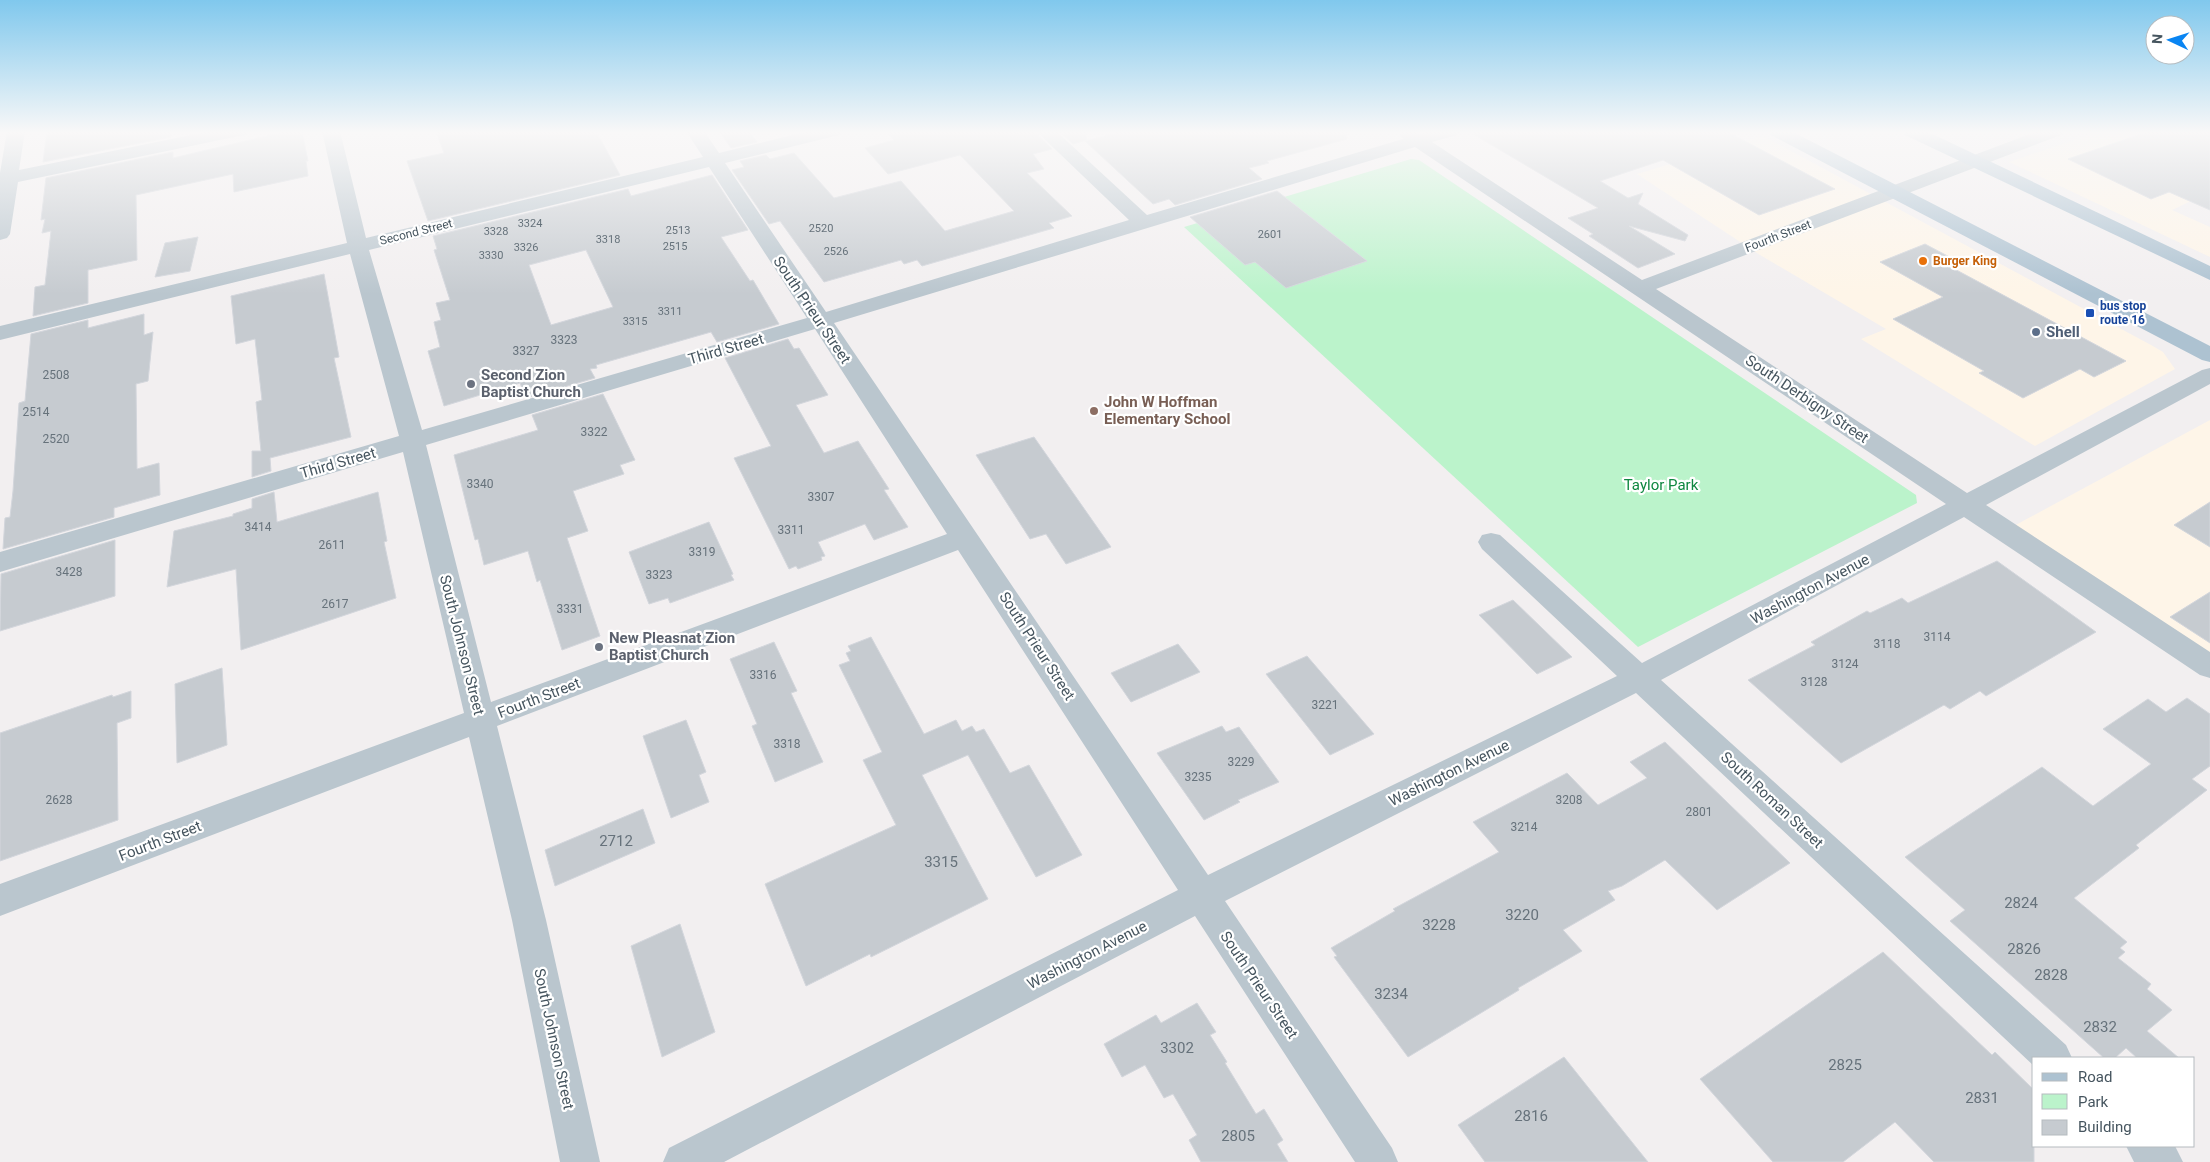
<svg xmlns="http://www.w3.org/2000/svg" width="2210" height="1162" viewBox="0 0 2210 1162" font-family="Roboto,sans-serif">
<rect width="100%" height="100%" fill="#f2eff0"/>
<path fill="#fef5e8" d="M 2101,131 L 2156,131 L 2210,192 L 2172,210 L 2210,227 L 2210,257 L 2009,162 Z
M 1763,136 L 2151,345 L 2163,352 L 2175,369 L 2035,446 L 1861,339 L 1886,329 L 1760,255 L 1637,174 Z
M 2210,420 L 2210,657 L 2012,527 Z"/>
<path fill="#bbf3cb" d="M 1411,159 L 1419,160 L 1916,495 L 1917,503 L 1638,647 L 1184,227 Z"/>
<path fill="#c6cbd0" stroke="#d3d6dc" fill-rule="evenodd" d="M 47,131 L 171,131 L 171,137 L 43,162 Z
M 288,131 L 302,131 L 308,161 L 306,161 L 308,176 L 234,192 L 233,174 L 136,195 L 137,260 L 88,270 L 88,303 L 33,316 L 35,287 L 45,285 L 51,231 L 42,233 L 45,219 L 41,220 L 46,178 L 173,152 L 173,158 Z
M 436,131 L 596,131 L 620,175 L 428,221 L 407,161 L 444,153 Z
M 719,131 L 749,131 L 757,142 L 731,148 Z
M 886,131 L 1034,131 L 1052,149 L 1033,154 L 1044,169 L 1027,173 L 1072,216 L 1049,223 L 1054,228 L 922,266 L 917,260 L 904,264 L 901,260 L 824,282 L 780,221 L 769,224 L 732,170 L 744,167 L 740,161 L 766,155 L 770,159 L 794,153 L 834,198 L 901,181 L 945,231 L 1014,211 L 960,155 L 888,174 L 865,148 L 894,140 Z
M 1059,131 L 1085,131 L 1087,140 L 1073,144 Z
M 1124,131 L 1346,131 L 1347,139 L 1267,161 L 1269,163 L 1249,168 L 1262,179 L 1175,205 L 1169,199 L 1153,204 L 1085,141 Z
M 1468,131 L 1726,131 L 1835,189 L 1759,215 L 1663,160 L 1600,181 L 1628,198 L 1643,193 L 1638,204 L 1688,235 L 1685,241 L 1629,226 L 1675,254 L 1638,268 L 1589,236 L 1593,234 L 1568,218 L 1598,208 Z
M 2150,131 L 2210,131 L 2210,210 L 2169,192 L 2151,199 L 2068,159 Z
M 712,175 L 748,230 L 721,237 L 750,281 L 753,280 L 779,324 L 717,342 L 711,332 L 596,365 L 597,368 L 590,369 L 595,378 L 526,398 L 520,383 L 444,406 L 428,351 L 440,347 L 434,322 L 441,320 L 436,303 L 450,300 L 434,250 L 437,249 L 433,236 L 628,189 L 631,196 ZM 586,250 L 613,307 L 551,325 L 529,265 Z
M 1277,191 L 1367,261 L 1286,288 L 1255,262 L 1245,265 L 1190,217 Z
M 198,237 L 190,271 L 155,277 L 165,243 Z
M 1925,244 L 1959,262 L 1949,266 L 2126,361 L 2094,377 L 2080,369 L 2023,398 L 1979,373 L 1984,371 L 1893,319 L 1943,297 L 1880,262 Z
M 324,274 L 339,357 L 334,358 L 351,437 L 270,458 L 271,471 L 252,477 L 252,451 L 261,451 L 256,402 L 262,400 L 255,339 L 236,344 L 231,296 Z
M 144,314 L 144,335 L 153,332 L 148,381 L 136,384 L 137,469 L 159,463 L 160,495 L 114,508 L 114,517 L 3,549 L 5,518 L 10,517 L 13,491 L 19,403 L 25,401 L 31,334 L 88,320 L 88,328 Z
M 788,339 L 794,349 L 799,348 L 828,395 L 796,405 L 824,453 L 858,441 L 889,489 L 884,490 L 908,527 L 874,540 L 865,524 L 818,542 L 825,556 L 821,557 L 822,560 L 798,569 L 796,566 L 789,569 L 734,458 L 771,446 L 725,358 Z
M 603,394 L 635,460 L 620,465 L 624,474 L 573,491 L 588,531 L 567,538 L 600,636 L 562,650 L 540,580 L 537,582 L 528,551 L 484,565 L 478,539 L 475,540 L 454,455 L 538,430 L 532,415 Z
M 1034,437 L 1111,547 L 1066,564 L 1046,534 L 1030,539 L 976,455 Z
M 274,492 L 277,522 L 378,492 L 387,541 L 384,542 L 396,598 L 241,650 L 236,569 L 167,587 L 174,531 L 233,516 L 233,514 L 252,508 L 252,499 Z
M 2210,502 L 2210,547 L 2174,525 Z
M 709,522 L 733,574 L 731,575 L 734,580 L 670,603 L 668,598 L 649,604 L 629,552 Z
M 115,540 L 115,596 L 0,631 L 1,574 Z
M 1997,561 L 2096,632 L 1986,696 L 1980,691 L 1950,709 L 1944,705 L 1841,763 L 1748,680 L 1815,645 L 1811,642 L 1867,611 L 1870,613 L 1902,598 L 1908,603 Z
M 2210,592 L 2210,643 L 2170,617 Z
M 1513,600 L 1572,657 L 1537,674 L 1479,615 Z
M 871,637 L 924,734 L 956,720 L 962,731 L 972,726 L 976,732 L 984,729 L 1010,773 L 1029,765 L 1082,855 L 1036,877 L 968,755 L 922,775 L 988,899 L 871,957 L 870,954 L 806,986 L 765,884 L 896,825 L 863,760 L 882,752 L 839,665 L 850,661 L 846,653 L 851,651 L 848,646 Z
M 774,642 L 797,691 L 791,693 L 823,762 L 775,782 L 752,726 L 757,724 L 730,659 Z
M 1178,644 L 1200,672 L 1131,702 L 1111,673 Z
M 1307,656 L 1374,734 L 1330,755 L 1266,674 Z
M 222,668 L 227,745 L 177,763 L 175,684 Z
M 131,691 L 131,718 L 117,723 L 118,820 L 0,861 L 0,733 L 112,695 L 113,697 Z
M 2187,698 L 2210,714 L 2210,766 L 2192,779 L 2207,790 L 2136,845 L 2139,848 L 2074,898 L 2127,942 L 2120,948 L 2125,952 L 2118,958 L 2151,984 L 2147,989 L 2172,1010 L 2147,1031 L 2179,1058 L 2137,1058 L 2126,1048 L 2115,1058 L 2104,1058 L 1950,921 L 1965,910 L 1905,857 L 2042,767 L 2093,806 L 2151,764 L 2103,729 L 2148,699 L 2166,712 Z
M 686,720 L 706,772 L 699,775 L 709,802 L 671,818 L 643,736 Z
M 1222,726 L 1226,732 L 1239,727 L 1279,782 L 1238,800 L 1240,802 L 1204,820 L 1157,753 Z
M 1665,742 L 1790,863 L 1717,910 L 1665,860 L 1622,886 L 1608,891 L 1615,900 L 1563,930 L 1582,951 L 1518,988 L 1519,990 L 1408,1057 L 1334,957 L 1337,956 L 1331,948 L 1395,911 L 1393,909 L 1499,852 L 1473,822 L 1567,773 L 1598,805 L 1647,778 L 1630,762 Z
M 643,809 L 655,843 L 555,886 L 545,850 Z
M 680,924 L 715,1032 L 662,1057 L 631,946 Z
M 1883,952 L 1992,1055 L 1995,1052 L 2034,1090 L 2034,1162 L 1934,1162 L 1895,1122 L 1843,1162 L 1773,1162 L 1700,1079 Z
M 1197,1003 L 1216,1032 L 1210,1035 L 1227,1062 L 1225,1063 L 1256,1114 L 1264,1109 L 1283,1140 L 1277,1144 L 1288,1162 L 1201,1162 L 1189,1140 L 1197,1135 L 1173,1094 L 1164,1098 L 1145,1065 L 1122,1077 L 1104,1044 L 1156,1015 L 1161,1023 Z
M 1564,1057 L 1603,1106 L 1648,1162 L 1485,1162 L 1458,1125 Z"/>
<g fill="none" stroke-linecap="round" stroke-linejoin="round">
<path fill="#bac6ce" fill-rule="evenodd" d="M 7,131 L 25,131 L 19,170 L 211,131 L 248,131 L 245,135 L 239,136 L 18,182 L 10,234 L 7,238 L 0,240 L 0,173 Z
M 322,131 L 340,131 L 366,238 L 703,157 L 686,131 L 704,131 L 719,153 L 809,131 L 842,131 L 839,135 L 725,163 L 826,312 L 1129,220 L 1036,131 L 1056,131 L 1147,215 L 1403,139 L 1400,135 L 1403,131 L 1416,131 L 1420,134 L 1431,131 L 1460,131 L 1457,135 L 1432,142 L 1642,280 L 2038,131 L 2064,131 L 2061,135 L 1656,289 L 1967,493 L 2202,370 L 2210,368 L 2210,384 L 1986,505 L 2210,652 L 2210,678 L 2200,675 L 1964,517 L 1661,680 L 2066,1045 L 2072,1058 L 2034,1058 L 2034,1066 L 1636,693 L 1225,901 L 1392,1148 L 1398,1162 L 1355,1162 L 1195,916 L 724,1162 L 663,1162 L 669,1148 L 1178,890 L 958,550 L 497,726 L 546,920 L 600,1162 L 560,1162 L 512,920 L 469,737 L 0,916 L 0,884 L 464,713 L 403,452 L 0,572 L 0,552 L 399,436 L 350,254 L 0,340 L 0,326 L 347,243 ZM 1415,147 L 1946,504 L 1642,663 L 1500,535 L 1491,533 L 1482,535 L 1478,542 L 1482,549 L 1617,676 L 1208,875 L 834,323 ZM 709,167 L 807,318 L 422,430 L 369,250 ZM 815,329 L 947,534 L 491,702 L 426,445 Z
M 2126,1146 L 2175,1146 L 2183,1162 L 2134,1162 Z"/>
<path fill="#adc2d1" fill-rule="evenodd" d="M 1768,131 L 1791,131 L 2210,346 L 2210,362 L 2202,360 L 1771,135 Z
M 1902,131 L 1926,131 L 2210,266 L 2210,280 L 1905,135 Z"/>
</g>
<linearGradient id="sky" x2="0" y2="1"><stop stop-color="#80c8ed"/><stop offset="0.45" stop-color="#f9f8f8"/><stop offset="1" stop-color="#f9f8f8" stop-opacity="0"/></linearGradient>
<rect width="2210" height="294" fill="url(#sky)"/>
<circle fill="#e8710a" stroke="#fff" stroke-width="2" cx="1923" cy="261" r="5"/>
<rect fill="#1a4fb4" stroke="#fff" stroke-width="2" x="2085" y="308" width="10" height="10" rx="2.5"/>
<circle fill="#5c6f8a" stroke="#fff" stroke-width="2" cx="2036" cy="332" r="5"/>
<g fill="#6b7280" stroke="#fff" stroke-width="2">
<circle cx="471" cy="384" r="5"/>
<circle cx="599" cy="647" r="5"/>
</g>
<circle fill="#8d6e63" stroke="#fff" stroke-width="2" cx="1094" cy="411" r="5"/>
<g text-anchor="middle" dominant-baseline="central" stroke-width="4.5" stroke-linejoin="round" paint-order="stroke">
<g font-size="11" fill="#66727b">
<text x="530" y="223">3324</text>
<text x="821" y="228">2520</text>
<text x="678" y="230">2513</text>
<text x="496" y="231">3328</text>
<text x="1270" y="234">2601</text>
<text x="608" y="239">3318</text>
<text x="675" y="246">2515</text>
<text x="526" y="247">3326</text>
<text x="836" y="251">2526</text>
<text x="491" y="255">3330</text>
<text x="670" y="311">3311</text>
<text x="635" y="321">3315</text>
</g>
<g font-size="12" fill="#46555f" stroke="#fff">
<text transform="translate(416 232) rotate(-14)">Second Street</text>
<text transform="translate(1778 236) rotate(-21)">Fourth Street</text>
</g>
<g font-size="12" font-weight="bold" fill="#c56008" stroke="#fff" text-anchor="start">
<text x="1933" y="261">Burger King</text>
</g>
<g font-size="12" font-weight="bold" fill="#164399" stroke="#fff" text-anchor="start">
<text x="2100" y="306">bus stop<tspan x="2100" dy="14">route 16</tspan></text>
</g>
<g font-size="12" fill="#66727b">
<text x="564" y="340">3323</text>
<text x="526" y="351">3327</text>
<text x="56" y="375">2508</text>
<text x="36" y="412">2514</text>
<text x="594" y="432">3322</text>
<text x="56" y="439">2520</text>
<text x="480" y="484">3340</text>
<text x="821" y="497">3307</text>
<text x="258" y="527">3414</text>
<text x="791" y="530">3311</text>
<text x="332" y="545">2611</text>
<text x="702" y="552">3319</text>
<text x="69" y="572">3428</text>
<text x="659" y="575">3323</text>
<text x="335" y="604">2617</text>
<text x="570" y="609">3331</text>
<text x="1937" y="637">3114</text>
<text x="1887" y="644">3118</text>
<text x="1845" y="664">3124</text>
<text x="763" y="675">3316</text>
<text x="1814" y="682">3128</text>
<text x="1325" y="705">3221</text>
<text x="787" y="744">3318</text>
<text x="1241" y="762">3229</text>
<text x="1198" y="777">3235</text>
<text x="59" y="800">2628</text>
<text x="1569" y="800">3208</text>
<text x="1699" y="812">2801</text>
<text x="1524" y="827">3214</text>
</g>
<g font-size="15" fill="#46555f" stroke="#fff">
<text transform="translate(812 310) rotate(56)">South Prieur Street</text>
<text transform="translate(726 349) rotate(-16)">Third Street</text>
<text transform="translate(1807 399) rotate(34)">South Derbigny Street</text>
<text transform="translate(338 463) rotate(-16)">Third Street</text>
<text transform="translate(1810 589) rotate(-28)">Washington Avenue</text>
<text transform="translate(462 645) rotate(76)">South Johnson Street</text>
<text transform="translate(1037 646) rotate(57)">South Prieur Street</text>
<text transform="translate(539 698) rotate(-21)">Fourth Street</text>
<text transform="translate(1449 773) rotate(-26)">Washington Avenue</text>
<text transform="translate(1772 800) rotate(43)">South Roman Street</text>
<text transform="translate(160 841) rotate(-21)">Fourth Street</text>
<text transform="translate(1087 955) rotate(-27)">Washington Avenue</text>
<text transform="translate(1259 985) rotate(56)">South Prieur Street</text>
<text transform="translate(554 1039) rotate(78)">South Johnson Street</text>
</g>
<g font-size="15" font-weight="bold" fill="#4e5e75" stroke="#fff" text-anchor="start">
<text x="2046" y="332">Shell</text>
</g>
<g font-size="15" font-weight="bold" fill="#5b616d" stroke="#fff" text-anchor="start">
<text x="481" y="375">Second Zion<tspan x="481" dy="17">Baptist Church</tspan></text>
<text x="609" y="638">New Pleasnat Zion<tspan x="609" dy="17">Baptist Church</tspan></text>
</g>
<g font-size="15" font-weight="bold" fill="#785e54" stroke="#fff" text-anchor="start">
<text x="1104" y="402">John W Hoffman<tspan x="1104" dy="17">Elementary School</tspan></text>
</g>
<g font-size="15" fill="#0f8740" stroke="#fff">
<text x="1661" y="485">Taylor Park</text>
</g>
<g font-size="15" fill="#66727b">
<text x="616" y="841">2712</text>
<text x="941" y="862">3315</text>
<text x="2021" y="903">2824</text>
<text x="1522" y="915">3220</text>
<text x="1439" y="925">3228</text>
<text x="2024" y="949">2826</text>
<text x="2051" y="975">2828</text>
<text x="1391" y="994">3234</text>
<text x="2100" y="1027">2832</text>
<text x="1177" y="1048">3302</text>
<text x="1845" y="1065">2825</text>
<text x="1982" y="1098">2831</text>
<text x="1531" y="1116">2816</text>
<text x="1238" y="1136">2805</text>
</g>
</g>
<rect x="2032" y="1057" width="162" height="90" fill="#ffffff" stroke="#b5bbbf"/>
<rect x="2042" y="1073" width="25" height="8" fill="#adc2d1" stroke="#b5bbbf"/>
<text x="2078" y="1082" font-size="15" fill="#46555f">Road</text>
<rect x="2042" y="1094" width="25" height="15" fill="#bbf3cb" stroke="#b5bbbf"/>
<text x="2078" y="1107" font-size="15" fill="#46555f">Park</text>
<rect x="2042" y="1120" width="25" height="15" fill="#c6cbd0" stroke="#b5bbbf"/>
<text x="2078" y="1132" font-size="15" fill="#46555f">Building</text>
<g transform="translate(2170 40) rotate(274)"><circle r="24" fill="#ffffff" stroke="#b5bbbf"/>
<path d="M0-4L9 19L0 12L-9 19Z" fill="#0a85f2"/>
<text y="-8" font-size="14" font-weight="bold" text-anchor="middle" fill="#46555f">N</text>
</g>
</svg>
